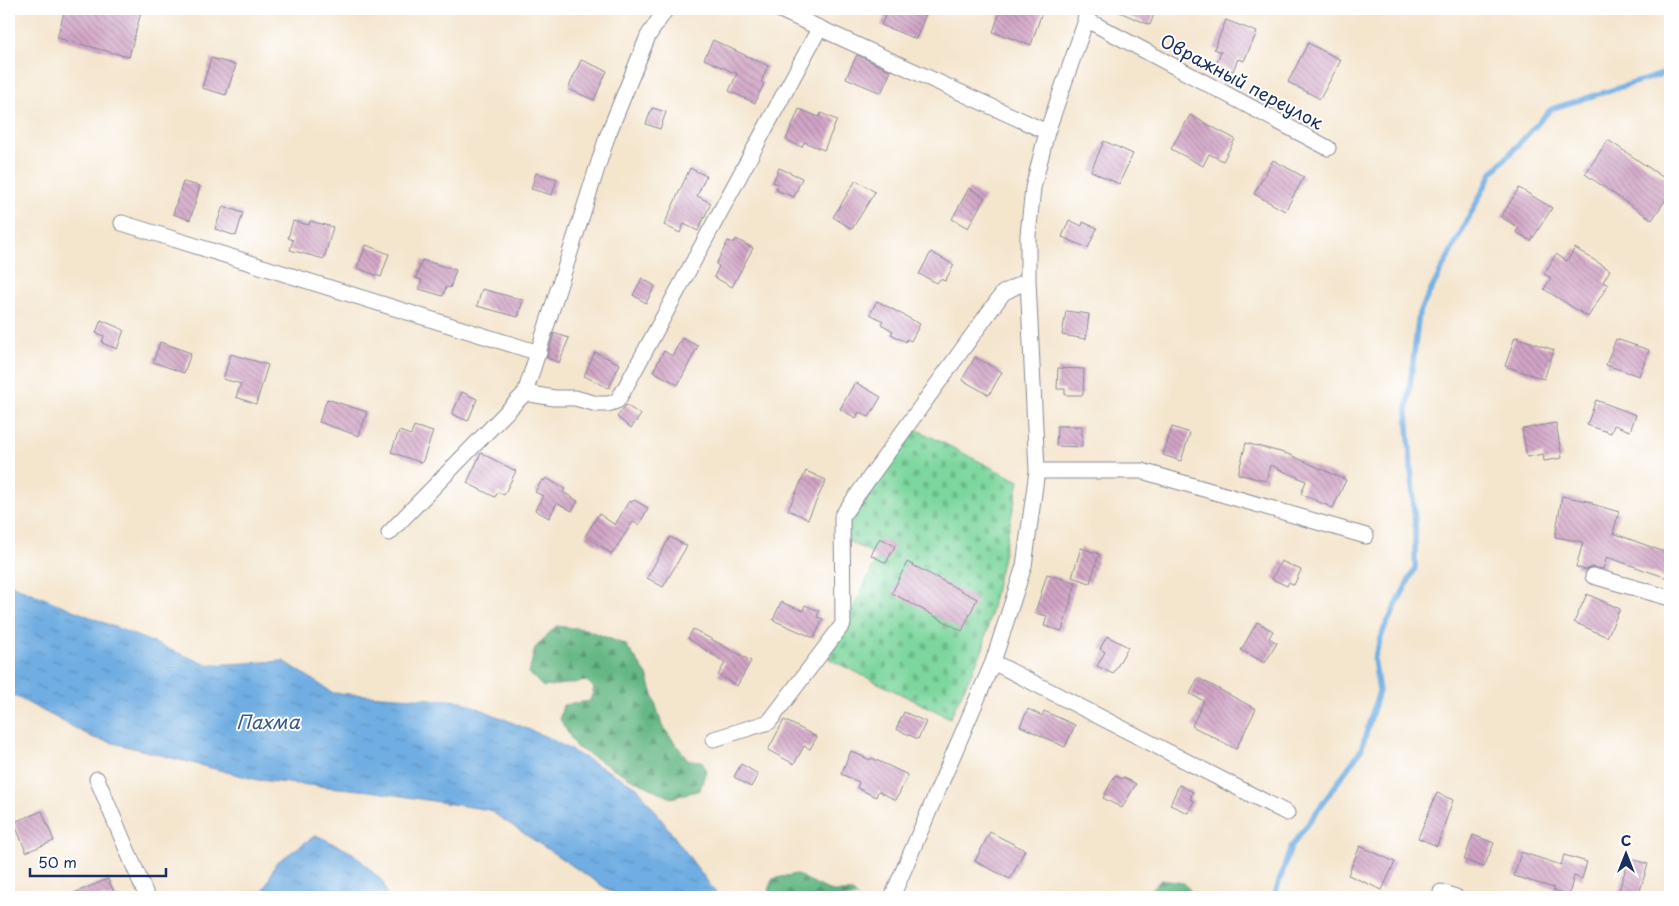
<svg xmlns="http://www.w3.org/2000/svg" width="1679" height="906" viewBox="0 0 1679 906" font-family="'Playpen Sans',sans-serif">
<defs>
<pattern id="forest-firs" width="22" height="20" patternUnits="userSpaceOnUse" patternTransform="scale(1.25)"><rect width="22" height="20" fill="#65b784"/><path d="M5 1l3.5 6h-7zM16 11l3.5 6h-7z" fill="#52956f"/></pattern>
<pattern id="cemetery-stones" width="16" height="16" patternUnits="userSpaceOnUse" patternTransform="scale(1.25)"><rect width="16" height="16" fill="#7cd69d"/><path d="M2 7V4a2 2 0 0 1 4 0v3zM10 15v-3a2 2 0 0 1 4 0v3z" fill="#6bb88a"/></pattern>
<pattern id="water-ripples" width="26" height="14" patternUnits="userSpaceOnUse" patternTransform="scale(1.25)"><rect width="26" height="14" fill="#70ade2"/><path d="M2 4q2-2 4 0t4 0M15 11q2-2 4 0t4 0" fill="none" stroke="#5b8dba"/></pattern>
<pattern id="building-back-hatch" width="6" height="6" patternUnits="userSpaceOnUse" patternTransform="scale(1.25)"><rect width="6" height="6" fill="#d1a4c5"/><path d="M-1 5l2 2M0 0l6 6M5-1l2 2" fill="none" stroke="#a986a3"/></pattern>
</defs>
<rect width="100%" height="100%" fill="#fff"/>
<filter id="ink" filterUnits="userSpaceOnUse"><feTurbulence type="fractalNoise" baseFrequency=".02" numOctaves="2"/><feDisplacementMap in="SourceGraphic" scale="10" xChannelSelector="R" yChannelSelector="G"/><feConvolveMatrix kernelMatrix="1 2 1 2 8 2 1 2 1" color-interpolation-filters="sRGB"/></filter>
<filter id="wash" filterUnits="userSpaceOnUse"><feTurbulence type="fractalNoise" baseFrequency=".0096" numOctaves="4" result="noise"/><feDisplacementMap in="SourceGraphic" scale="20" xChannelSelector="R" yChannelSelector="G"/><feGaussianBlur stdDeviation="1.12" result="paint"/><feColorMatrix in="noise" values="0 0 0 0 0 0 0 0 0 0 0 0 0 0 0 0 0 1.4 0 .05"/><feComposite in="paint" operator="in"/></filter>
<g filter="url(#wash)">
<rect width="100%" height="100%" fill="#f4e5cd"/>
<path fill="url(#forest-firs)" stroke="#407371" d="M 556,626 L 585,629 L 626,645 L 647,675 L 662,726 L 688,760 L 702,761 L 706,771 L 700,790 L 671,798 L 628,777 L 576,747 L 560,719 L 563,705 L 590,701 L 594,688 L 587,681 L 543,687 L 529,673 L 535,648 Z
M 796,874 L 832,892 L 853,892 L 858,897 L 768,897 L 772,879 Z
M 1161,880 L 1184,883 L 1195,897 L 1142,897 Z"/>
<path fill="url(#cemetery-stones)" stroke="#4c827e" d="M 910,426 L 998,471 L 1019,481 L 983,649 L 950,718 L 829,659 L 878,556 L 848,541 L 849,504 Z"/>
<path fill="url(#water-ripples)" stroke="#466ea0" d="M 9,584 L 208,665 L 284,661 L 333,693 L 461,701 L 549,738 L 637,787 L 719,897 L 619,897 L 489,810 L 370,791 L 258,780 L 94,738 L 9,693 Z
M 316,835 L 353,853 L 383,882 L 387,895 L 384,897 L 261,897 L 276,863 Z"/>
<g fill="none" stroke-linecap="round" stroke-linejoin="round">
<path stroke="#70ade2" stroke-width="5.5" d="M 1274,897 L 1291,847 L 1361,750 L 1379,691 L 1374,659 L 1384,629 L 1415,568 L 1415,525 L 1407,410 L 1419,313 L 1492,173 L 1551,109 L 1669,72 L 1670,70"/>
</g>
<g id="blocks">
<path fill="url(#building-back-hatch)" d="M 65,9 L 127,9 L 141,12 L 129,57 L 57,38 Z
M 888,9 L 928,9 L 916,39 L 881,25 Z
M 1001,9 L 1043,9 L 1031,45 L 993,32 Z
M 1112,9 L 1156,9 L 1150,25 Z
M 1226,20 L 1257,32 L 1244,61 L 1238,59 L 1233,71 L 1216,64 L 1221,52 L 1214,49 Z
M 713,40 L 768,66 L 761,82 L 764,83 L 755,103 L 729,91 L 737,74 L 704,59 Z
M 1308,43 L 1341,60 L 1320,99 L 1288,82 Z
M 857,55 L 891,71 L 881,93 L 846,78 Z
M 211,58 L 236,65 L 226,95 L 202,88 Z
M 581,60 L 607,71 L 594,100 L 568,89 Z
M 652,108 L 666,112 L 660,129 L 646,124 Z
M 799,109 L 819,117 L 821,113 L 837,120 L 824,150 L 804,142 L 802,147 L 786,140 Z
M 1190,115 L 1235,139 L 1223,161 L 1209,154 L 1203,166 L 1171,149 Z
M 1608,140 L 1670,182 L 1670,193 L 1652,220 L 1585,174 Z
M 1104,141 L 1133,154 L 1119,184 L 1091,171 Z
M 1273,160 L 1304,177 L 1285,211 L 1254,194 Z
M 690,168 L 706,176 L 697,196 L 711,203 L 698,231 L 684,224 L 680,233 L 664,225 Z
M 779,168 L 802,178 L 794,197 L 776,190 L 778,184 L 773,182 Z
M 536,173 L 557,179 L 552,195 L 531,189 Z
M 856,180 L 875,192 L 852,229 L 833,217 Z
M 183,182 L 200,186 L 190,220 L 173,214 Z
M 969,188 L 985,197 L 968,228 L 952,219 Z
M 1519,188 L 1552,208 L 1531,241 L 1516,232 L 1519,228 L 1501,217 Z
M 223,206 L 243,213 L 236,236 L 215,229 Z
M 1069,220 L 1082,226 L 1083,222 L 1097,228 L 1088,248 L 1062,237 Z
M 293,221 L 309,225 L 310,221 L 333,227 L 324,259 L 290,250 L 293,240 L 288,238 Z
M 736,239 L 753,248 L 732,287 L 714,277 L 719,266 L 716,264 L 728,241 L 734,243 Z
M 366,245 L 389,254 L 381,277 L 357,268 Z
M 1575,248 L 1610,270 L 1603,282 L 1608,285 L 1588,317 L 1544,289 L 1551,278 L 1544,274 L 1556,254 L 1567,261 Z
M 931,252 L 954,265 L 945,281 L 940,279 L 937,283 L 919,274 Z
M 422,260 L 456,270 L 450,288 L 446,287 L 443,296 L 419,289 L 422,280 L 416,278 Z
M 642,278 L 655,286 L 646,303 L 633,295 Z
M 482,289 L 523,300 L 518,317 L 477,306 Z
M 877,301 L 920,324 L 911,341 L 907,339 L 906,342 L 891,334 L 893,331 L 881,324 L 883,321 L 870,314 Z
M 1066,311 L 1089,314 L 1086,339 L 1062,335 Z
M 101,320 L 124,330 L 117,349 L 102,343 L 104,336 L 96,333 Z
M 554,333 L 569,338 L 559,363 L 547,358 Z
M 1515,337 L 1554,350 L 1544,379 L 1505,366 Z
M 682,338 L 698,346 L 678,385 L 653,371 L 664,351 L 672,356 Z
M 1616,339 L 1649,350 L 1639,376 L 1606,365 Z
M 160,342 L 191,353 L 184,373 L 153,362 Z
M 595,352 L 620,364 L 609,388 L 584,376 Z
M 231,354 L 268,365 L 256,404 L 236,397 L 241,384 L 223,379 Z
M 975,357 L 1002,372 L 989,395 L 962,380 Z
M 1058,368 L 1084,369 L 1083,395 L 1065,395 L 1065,389 L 1057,389 Z
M 855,382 L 881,397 L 869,417 L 859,412 L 856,418 L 840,409 Z
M 462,392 L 477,399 L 468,421 L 452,414 Z
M 327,399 L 367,412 L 359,436 L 319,422 Z
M 1596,400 L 1636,415 L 1630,431 L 1614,425 L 1611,433 L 1587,425 Z
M 626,405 L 641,415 L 631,428 L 617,417 Z
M 1556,423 L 1562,458 L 1544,461 L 1543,454 L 1527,457 L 1522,429 Z
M 414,426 L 433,432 L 422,463 L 391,452 L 399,431 L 411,435 Z
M 1057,426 L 1082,426 L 1082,447 L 1056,446 Z
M 1172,427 L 1190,433 L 1181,461 L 1163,455 Z
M 1246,443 L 1288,454 L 1346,480 L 1333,508 L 1301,494 L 1306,481 L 1270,465 L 1266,481 L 1238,474 Z
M 481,453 L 516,471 L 504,495 L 498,492 L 495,497 L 467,483 Z
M 806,471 L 826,480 L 808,519 L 788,510 Z
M 546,478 L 565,489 L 563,492 L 578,501 L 572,511 L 557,503 L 549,518 L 535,510 L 543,496 L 535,492 L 542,480 L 544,481 Z
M 1562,496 L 1592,502 L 1592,504 L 1619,512 L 1613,533 L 1670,554 L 1670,579 L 1607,557 L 1603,569 L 1591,567 L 1586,570 L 1576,567 L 1583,542 L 1555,537 Z
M 634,500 L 648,508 L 639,525 L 633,522 L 612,554 L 585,536 L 599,514 L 615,525 L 629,501 L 632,502 Z
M 670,537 L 687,546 L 663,587 L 647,578 Z
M 880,538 L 895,546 L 886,563 L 871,555 Z
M 1081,548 L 1099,554 L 1090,583 L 1072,577 Z
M 1281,561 L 1301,570 L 1294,585 L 1289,582 L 1287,586 L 1272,579 Z
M 907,562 L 977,599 L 962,631 L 892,593 Z
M 1047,574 L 1076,583 L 1062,631 L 1044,626 L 1047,616 L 1035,613 Z
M 1587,594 L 1620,609 L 1607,637 L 1574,622 Z
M 781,602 L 803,611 L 805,605 L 819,611 L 817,617 L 823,619 L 814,638 L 773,620 Z
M 1257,622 L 1273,631 L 1269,638 L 1277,643 L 1265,663 L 1241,650 Z
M 693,629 L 751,661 L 737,686 L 718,675 L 725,663 L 688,638 Z
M 1107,636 L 1128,647 L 1113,674 L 1097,666 L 1105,652 L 1100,649 Z
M 1198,678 L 1256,709 L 1236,749 L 1192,726 L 1204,701 L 1190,694 Z
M 1028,709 L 1042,716 L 1044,711 L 1075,725 L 1065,747 L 1020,726 Z
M 904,712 L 926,722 L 918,739 L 896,729 Z
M 784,720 L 817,737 L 810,749 L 804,746 L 794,764 L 768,750 Z
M 851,751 L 870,760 L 872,758 L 908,775 L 896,800 L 878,791 L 876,797 L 857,788 L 859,782 L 841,774 Z
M 741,764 L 758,774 L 751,787 L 734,777 Z
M 1115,775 L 1122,779 L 1123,777 L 1136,784 L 1122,808 L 1103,798 Z
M 1179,785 L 1193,792 L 1190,799 L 1194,801 L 1188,813 L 1170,805 Z
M 1437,793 L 1453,800 L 1437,846 L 1418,838 Z
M 42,811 L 54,841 L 26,852 L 14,822 Z
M 990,832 L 1025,850 L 1010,879 L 975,861 Z
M 1473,835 L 1494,843 L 1484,867 L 1464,860 Z
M 1360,846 L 1395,862 L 1382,890 L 1348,875 Z
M 1521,852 L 1561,865 L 1564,855 L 1587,862 L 1582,879 L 1574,876 L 1569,895 L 1553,890 L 1554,888 L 1514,876 Z
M 1629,858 L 1648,864 L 1638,897 L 1617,897 Z
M 108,879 L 116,897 L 64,897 Z"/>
</g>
</g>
<g filter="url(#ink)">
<use href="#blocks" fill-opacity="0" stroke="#888a96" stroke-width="1"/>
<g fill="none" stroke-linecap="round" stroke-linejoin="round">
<defs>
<path id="minor" d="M 778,9 L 1047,132
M 1085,19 L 1328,148
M 122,223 L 539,353
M 525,393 L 554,398 L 575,398 L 597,404 L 608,404 L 617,401 L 625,388 L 819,29
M 1037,471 L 1142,471 L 1366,536
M 389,533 L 525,393 L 607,137 L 648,36 L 666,9
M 1593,576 L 1670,598
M 993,662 L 1287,813
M 714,739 L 769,722 L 843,624 L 842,516 L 1003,293 L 1028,280
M 97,779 L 147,897
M 1441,892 L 1456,897
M 892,897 L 993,662 L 1024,566 L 1037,471 L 1028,280 L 1028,235 L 1033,188 L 1047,132 L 1090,9"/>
</defs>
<use href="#minor" stroke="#888a96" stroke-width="17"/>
<use href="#minor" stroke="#fff" stroke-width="15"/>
</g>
</g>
<g text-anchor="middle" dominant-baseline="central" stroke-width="4" stroke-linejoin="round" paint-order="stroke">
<g font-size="18" fill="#1b2f5e" stroke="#fff">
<text transform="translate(1242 81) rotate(28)">Овражный переулок</text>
</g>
<g font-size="19" font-style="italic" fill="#395b8c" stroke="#fff">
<text x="268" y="721">Пахма</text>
</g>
</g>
<rect width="1679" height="906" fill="none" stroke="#fff" stroke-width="30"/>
<g transform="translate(1626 854)" stroke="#ffffff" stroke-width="4" paint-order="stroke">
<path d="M0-4L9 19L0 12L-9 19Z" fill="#1b2f5e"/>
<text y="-8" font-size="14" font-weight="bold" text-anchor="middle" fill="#1b2f5e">С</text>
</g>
<path d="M30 868v8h136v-8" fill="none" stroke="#1b2f5e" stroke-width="2.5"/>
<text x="38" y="868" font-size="15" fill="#1b2f5e" stroke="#ffffff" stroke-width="4" paint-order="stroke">50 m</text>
</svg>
